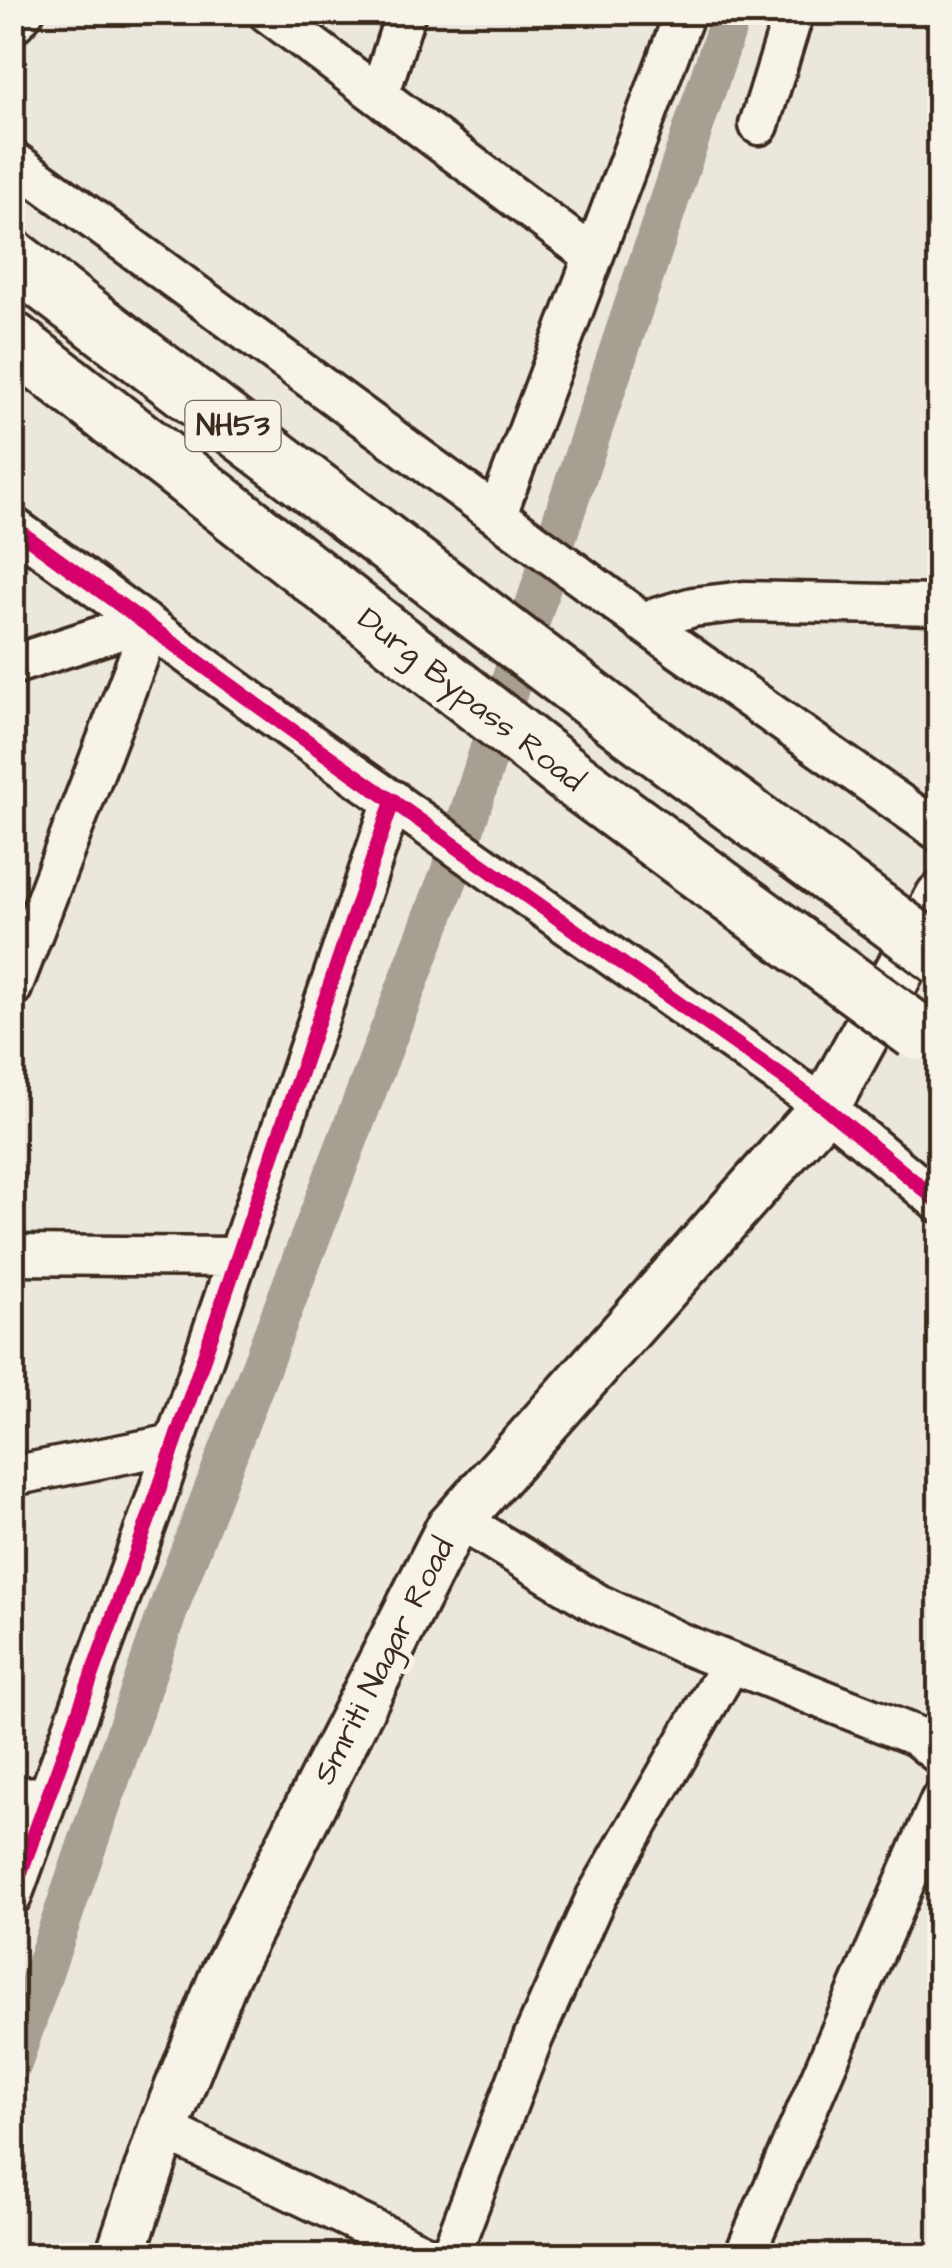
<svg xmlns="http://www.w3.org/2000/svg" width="952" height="2268" viewBox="0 0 952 2268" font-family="'Architects Daughter',sans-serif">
<rect width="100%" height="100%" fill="#ece7dc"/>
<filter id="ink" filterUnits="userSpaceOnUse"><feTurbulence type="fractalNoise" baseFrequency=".01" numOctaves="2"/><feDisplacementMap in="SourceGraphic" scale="20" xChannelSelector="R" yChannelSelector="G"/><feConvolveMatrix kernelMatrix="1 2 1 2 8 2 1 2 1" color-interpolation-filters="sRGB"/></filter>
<g filter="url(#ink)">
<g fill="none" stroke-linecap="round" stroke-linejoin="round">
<path stroke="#a89f93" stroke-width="40" d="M 12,2063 L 173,1596 L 452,868 L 559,530 L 732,12"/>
<defs>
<path id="minor" d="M 267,12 L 593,256
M 12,25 L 24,12
M 379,96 L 406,12
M 759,125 L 794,12
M 12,160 L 681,650 L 940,832
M 497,514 L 685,12
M 12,526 L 286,726 L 825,1107 L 940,1203
M 642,622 L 693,607 L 744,601 L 940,605
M 12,665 L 144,622
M 12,988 L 150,627
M 12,1255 L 238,1257
M 12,1476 L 174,1444
M 458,1519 L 598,1604 L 681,1643 L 916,1736 L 940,1755
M 12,1797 L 48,1796
M 12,1896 L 154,1504 L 393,800
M 163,2129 L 428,2256
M 450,2256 L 533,2038 L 596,1897 L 731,1663
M 744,2256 L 940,1801"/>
<path id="major" d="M 120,2256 L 163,2129 L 224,1977 L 450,1529 L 825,1107 L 940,897"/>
<path id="highway" d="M 12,258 L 632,730 L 877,910
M 12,340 L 568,775 L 831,969"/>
</defs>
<use href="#minor" stroke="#3b2a1e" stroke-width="45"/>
<use href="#major" stroke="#3b2a1e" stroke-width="55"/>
<use href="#highway" stroke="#3b2a1e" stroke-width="62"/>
<use href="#minor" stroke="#f7f3e8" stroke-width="38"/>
<use href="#major" stroke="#f7f3e8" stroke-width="48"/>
<use href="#highway" stroke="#f7f3e8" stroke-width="55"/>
<defs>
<path id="highway-bridge" d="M 877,910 L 940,957
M 831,969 L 917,1032"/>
</defs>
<use href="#highway-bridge" stroke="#3b2a1e" stroke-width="62" stroke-linecap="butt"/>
<use href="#highway-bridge" stroke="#f7f3e8" stroke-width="55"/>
<defs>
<path id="cycleway" d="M 12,526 L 286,726 L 825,1107 L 940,1203
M 12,1896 L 154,1504 L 393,800"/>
</defs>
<use href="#cycleway" stroke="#f7f3e8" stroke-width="21"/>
<use href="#cycleway" stroke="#d6006c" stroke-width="15"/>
</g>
</g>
<g text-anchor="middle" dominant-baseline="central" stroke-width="10" stroke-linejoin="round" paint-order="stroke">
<rect fill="#f7f3e8" stroke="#73665b" stroke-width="2.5" x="185.5" y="401" width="95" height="50" rx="8"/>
<g font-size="30" font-weight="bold" fill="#3b2a1e">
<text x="233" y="426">NH53</text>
</g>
<g font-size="32" fill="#3b2a1e" stroke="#f7f3e8">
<text transform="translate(471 700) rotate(38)">Durg Bypass Road</text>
<text transform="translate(384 1661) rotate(-63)">Smriti Nagar Road</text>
</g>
</g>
<rect width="952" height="2268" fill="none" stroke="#f7f3e8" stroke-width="50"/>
<rect x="25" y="25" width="902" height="2218" fill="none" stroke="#3b2a1e" stroke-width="4" filter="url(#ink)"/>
</svg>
